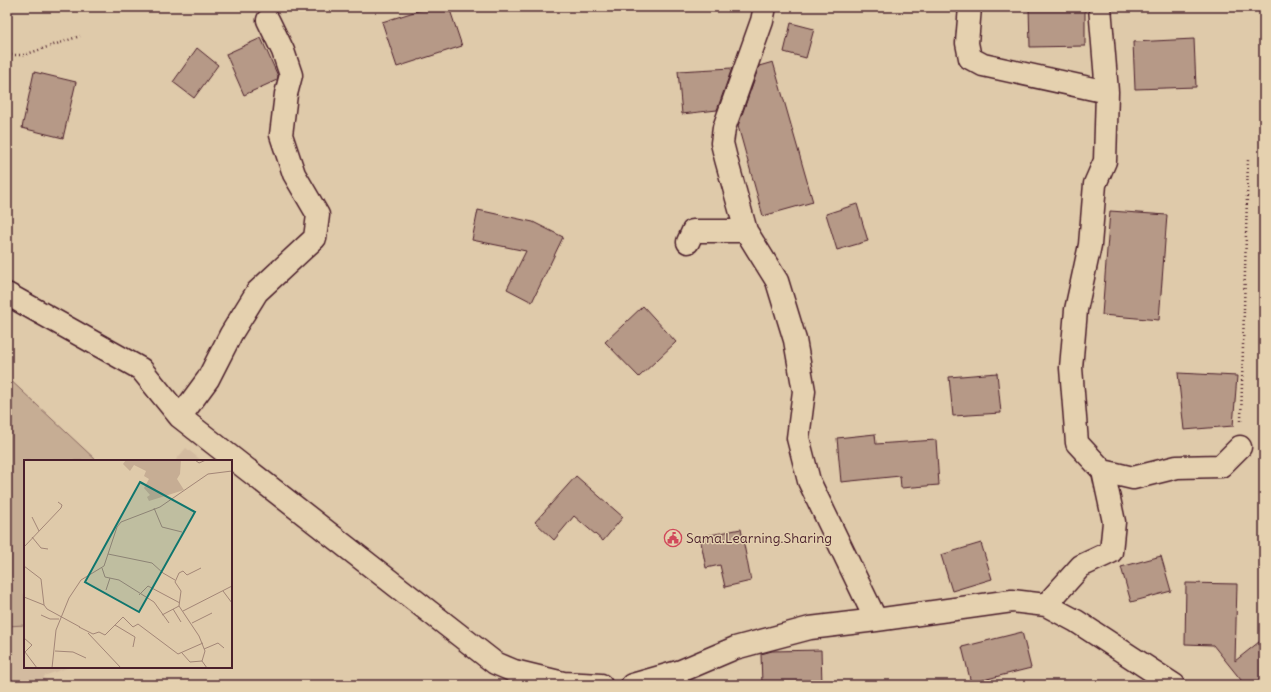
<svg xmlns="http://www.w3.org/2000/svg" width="1271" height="692" viewBox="0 0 1271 692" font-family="Delius,sans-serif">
<rect width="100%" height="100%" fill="#dfcaaa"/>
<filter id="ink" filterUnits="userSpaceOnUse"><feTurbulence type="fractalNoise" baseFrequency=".025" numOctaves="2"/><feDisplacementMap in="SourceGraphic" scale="8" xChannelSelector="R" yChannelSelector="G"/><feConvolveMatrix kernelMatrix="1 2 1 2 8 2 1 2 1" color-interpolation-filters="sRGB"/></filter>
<g filter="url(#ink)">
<path fill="#d3bba0" d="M 186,448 L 202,461 L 175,461 Z
M 25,625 L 25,667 L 69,667 L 44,676 L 45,685 L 7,685 L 7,626 Z"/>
<path fill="#c6ad94" stroke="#886660" d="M 7,377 L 97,461 L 25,461 L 25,625 L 7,626 Z"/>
<path fill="#b69987" stroke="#4a1f2b" d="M 430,7 L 449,7 L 462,46 L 397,67 L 382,22 Z
M 1029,7 L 1085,7 L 1085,46 L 1030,47 Z
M 791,23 L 814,29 L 806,58 L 784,52 Z
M 261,38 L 278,76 L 277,80 L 244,95 L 226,54 Z
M 1194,39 L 1196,87 L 1135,89 L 1133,42 Z
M 197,48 L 218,65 L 194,98 L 173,82 Z
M 773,62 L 813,202 L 763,216 L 738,126 L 759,66 Z
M 732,68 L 717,110 L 682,114 L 678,71 Z
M 34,72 L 76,82 L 63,138 L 22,128 Z
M 857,204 L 868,241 L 837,250 L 826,214 Z
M 478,210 L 533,222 L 563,237 L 532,302 L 507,289 L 526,251 L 472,240 Z
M 1110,211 L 1167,215 L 1159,320 L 1102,315 Z
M 643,306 L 676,342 L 639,377 L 605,342 Z
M 997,373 L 1001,413 L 953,416 L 949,377 Z
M 1178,373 L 1237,376 L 1233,426 L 1184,430 Z
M 875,434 L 876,444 L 936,440 L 939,485 L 901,488 L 900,476 L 841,482 L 837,438 Z
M 576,476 L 623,517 L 603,541 L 574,516 L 554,540 L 535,522 Z
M 741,529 L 751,581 L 725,587 L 720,565 L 706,568 L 700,537 Z
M 981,543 L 992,579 L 952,591 L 941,555 Z
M 1161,556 L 1171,591 L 1131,602 L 1121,567 Z
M 1186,583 L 1237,584 L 1235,661 L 1264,638 L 1264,685 L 1245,685 L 1213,645 L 1185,644 Z
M 1022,632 L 1031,668 L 971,683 L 962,647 Z
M 821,650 L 822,685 L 762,685 L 761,654 L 772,651 Z"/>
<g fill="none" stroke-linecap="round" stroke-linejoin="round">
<defs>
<path id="minor" d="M 765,7 L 762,21 L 724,128 L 722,143 L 726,159 L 746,231 L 777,281 L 795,340 L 804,391 L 798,438 L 809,481 L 876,620
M 970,7 L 967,43 L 970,58 L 983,65 L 1107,92
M 688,242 L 693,231 L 746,231
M 7,294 L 141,369 L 180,417 L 495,663 L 514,671 L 563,683 L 601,685
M 180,417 L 208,379 L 231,334 L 257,292 L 315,238 L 318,215 L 294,174 L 281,135 L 286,94 L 291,75 L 283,51 L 268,20
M 1103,471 L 1133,478 L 1177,467 L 1221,466 L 1240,447
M 1046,605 L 1081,566 L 1111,552 L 1114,522 L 1103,471 L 1077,443 L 1071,368 L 1076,310 L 1090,245 L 1095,184 L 1105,161 L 1107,92 L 1100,7
M 632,685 L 681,671 L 735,648 L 810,628 L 876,620 L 1012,601 L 1046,605 L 1076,621 L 1174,685"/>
</defs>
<use href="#minor" stroke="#4a1f2b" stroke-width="25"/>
<path stroke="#4a1f2b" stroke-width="2.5" stroke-dasharray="1 3" stroke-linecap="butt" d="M 7,55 L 24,55 L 80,36
M 1241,421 L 1248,159"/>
<use href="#minor" stroke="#e5d1af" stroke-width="22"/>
</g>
</g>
<defs>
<symbol id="civic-ring" viewBox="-11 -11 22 22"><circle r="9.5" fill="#e5d1af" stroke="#d1495b" stroke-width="1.5"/><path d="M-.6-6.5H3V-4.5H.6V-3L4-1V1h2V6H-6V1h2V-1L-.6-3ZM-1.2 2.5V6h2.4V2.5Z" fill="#d1495b"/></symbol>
</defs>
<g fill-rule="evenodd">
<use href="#civic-ring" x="663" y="528" width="20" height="20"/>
</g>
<g text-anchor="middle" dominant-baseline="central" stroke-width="3" stroke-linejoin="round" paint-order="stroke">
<g font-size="14" fill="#4a1f2b" stroke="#e5d1af" text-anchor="start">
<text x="686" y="538">Sama.Learning.Sharing</text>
</g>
</g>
<g transform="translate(24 460)">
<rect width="208" height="208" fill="#dfcaaa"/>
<path d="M 102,0 L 157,0 L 156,14 L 153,19 L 160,30 L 125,41 L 123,37 L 126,35 L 120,28 L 125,19 L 120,16 L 122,11 L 110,5 L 106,11 L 99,4 Z" fill="#c6ad94"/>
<path fill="none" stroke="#a38677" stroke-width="1" d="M 171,0 L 175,3 L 182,0M 130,48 L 138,67 L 158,72M 8,57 L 15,71M 8,77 L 17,88 L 24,89M 0,87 L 37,48 L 38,45 L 34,42M 84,94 L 128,103 L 139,113 L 151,120M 0,106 L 17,119 L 20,145 L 23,149 L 56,167M 78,108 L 81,117 L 95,120 L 130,142 L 145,163M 82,130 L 86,118M 199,131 L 208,143M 115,135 L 124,126 L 156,143M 0,137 L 20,145M 155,146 L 175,176 L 181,191 L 178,201 L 183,208M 149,149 L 157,162M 159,151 L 208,126M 17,155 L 26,159 L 35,159M 138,155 L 155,146 L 157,131 L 151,122 L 155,113 L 159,111 L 163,115 L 177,108M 168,163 L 188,153M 91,165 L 111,177 L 109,187M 55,167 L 69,174 L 75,172 L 81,175 L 99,157 L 109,167 L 114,164 L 154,194 L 179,183M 64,173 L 97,208M 0,178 L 8,185 L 1,192 L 13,208M 180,189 L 194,183 L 200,188M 31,191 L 49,192 L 62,198M 158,193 L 166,202 L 178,201M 28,208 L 32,170 L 45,138 L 57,120 L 80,106 L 93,67 L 97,62 L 136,47 L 184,14 L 208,11"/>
<path fill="#0f766e" fill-opacity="0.15" stroke="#0f766e" stroke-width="2" d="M 116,22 L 171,52 L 115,152 L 61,122 Z"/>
<rect width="208" height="208" fill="none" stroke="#4a1f2b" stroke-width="2"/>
</g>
<rect width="1271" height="692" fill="none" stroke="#e5d1af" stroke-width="24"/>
<rect x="12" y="12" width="1247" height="668" fill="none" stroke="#4a1f2b" stroke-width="1.5" filter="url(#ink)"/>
</svg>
